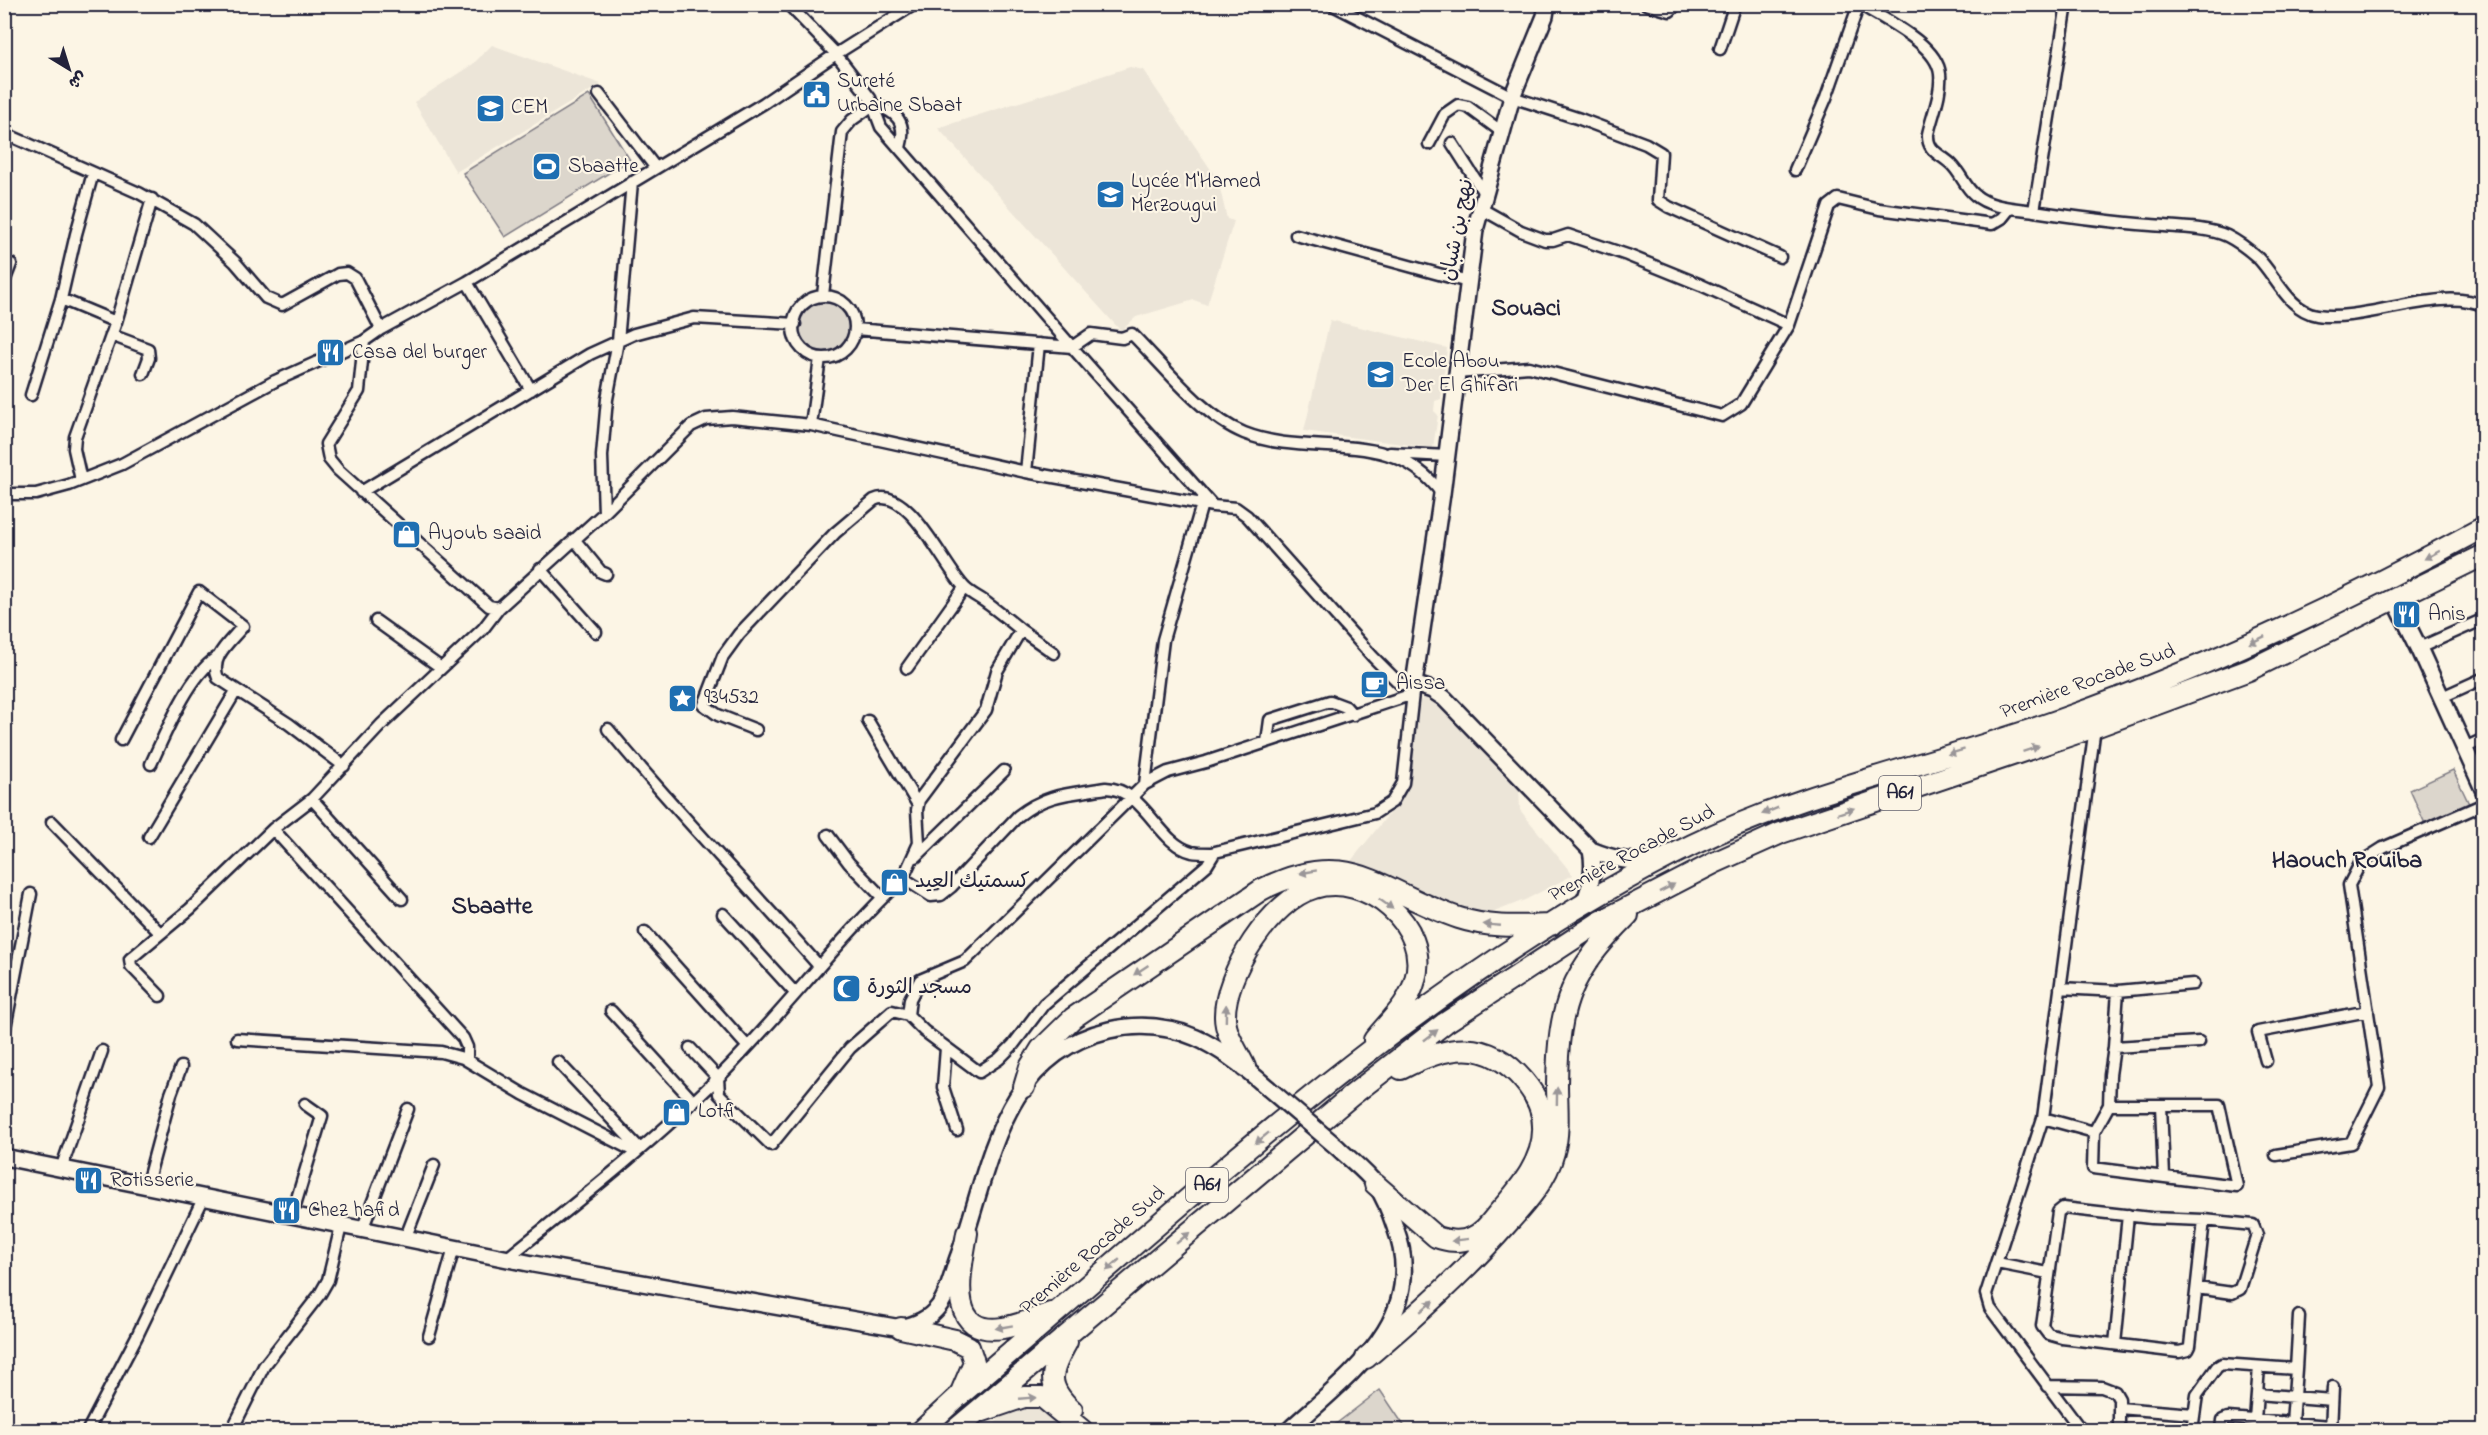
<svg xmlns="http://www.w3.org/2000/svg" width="2488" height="1435" viewBox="0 0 2488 1435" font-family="'Indie Flower','Playpen Sans Arabic',sans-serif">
<rect width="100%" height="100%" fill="#fcf5e5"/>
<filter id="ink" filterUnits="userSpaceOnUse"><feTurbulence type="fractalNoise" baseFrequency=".0167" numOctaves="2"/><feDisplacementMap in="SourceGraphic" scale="12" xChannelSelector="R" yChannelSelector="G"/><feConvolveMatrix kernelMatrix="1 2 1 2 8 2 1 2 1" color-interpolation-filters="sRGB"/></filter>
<g filter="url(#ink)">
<path fill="#ece5d8" d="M 492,45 L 601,84 L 456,172 L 414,102 L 473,64 Z
M 1130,67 L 1143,70 L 1218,180 L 1227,219 L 1234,221 L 1207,305 L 1194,300 L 1136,317 L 1121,331 L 938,128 Z
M 1330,320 L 1447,348 L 1441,399 L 1435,401 L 1434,411 L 1438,415 L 1433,448 L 1304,431 Z
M 1431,692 L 1519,787 L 1520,810 L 1573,875 L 1527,899 L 1479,918 L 1351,861 L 1409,789 L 1420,701 Z
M 1036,1408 L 1064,1423 L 1072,1430 L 989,1430 L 1006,1411 Z"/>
<path fill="#dcd6cc" stroke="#7f7c84" stroke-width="1.5" d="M 589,95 L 630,160 L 505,237 L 463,173 Z
M799 327a25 25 0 1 1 50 0a25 25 0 1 1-50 0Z
M 2453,770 L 2470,806 L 2426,826 L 2410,790 Z
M 1380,1390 L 1407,1430 L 1328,1430 Z"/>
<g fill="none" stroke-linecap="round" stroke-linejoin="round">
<defs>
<path id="street" d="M 788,4 L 836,54 L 870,98 L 881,127 L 1072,347 L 1213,506
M 1331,4 L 1512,97 L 1580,119 L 1646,144 L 1661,153 L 1658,200 L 1669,207 L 1780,257
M 1646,4 L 1670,11 L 1677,4
M 1860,4 C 1884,20 1937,44 1940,74 C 1942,93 1932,116 1928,134 C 1927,152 1941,154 1952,165 C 1961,174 1965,187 1975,195 C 1990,208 2015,208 2034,211 L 2067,4
M 1720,49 L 1735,4
M 599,94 L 655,167
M 4,133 L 139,193 L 194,224 L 235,262 L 266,298 L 282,305 L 338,274 L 347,273 L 355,278 L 381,329
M 1452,143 L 1484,193
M 1429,144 L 1445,114 L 1458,105 L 1468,107 L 1502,132
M 1795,170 L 1826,98 L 1859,4
M 1480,208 L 1521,231 L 1545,240 L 1553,240 L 1568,235 L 1627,255 L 1701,285 L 1789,325
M 2034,211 C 2073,217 2111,222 2151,225 C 2173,227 2208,227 2227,236 C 2237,241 2249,250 2257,257 C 2276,276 2289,311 2317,315 C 2365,323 2441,285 2484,306
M 1296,235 L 1468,282
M 4,282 L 11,264
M 467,282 L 531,390
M 823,295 L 842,132 L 852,120 L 873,105 C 898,111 907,123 900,148
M793 327a31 31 0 1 1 62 0a31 31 0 1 1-62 0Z
M 61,299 L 116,322 L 75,437 L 74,449 L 81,480
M 116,322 L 152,199
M 855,329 L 1072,347 L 1091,334 L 1122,338 L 1132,334 C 1164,366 1202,416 1244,433 C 1312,460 1391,424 1442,494
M 111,335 L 148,349 L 149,358 L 143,374
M 364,341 L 359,391 L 326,444 L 329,459 L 338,470 L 489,606 L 499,608 L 604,513 L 691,426 L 706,419 L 732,417 L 811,425 L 1026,472 L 1213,506 L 1236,508 L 1247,516 L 1373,657 L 1400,684 L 1414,684 L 1403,783 L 1392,802 L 1375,813 L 1211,853 C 1205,853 1197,853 1192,852 C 1158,844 1145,789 1106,788 C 1072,794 1047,793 1018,816 L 951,887 L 941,895 L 931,896 L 903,878 C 836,941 782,1015 717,1079 C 651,1144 578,1201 506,1259
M 1457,373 L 1529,367 L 1722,416 L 1741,404 L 1789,325 L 1829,206 L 1838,199 L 1879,209 L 1992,224 L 2002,218 L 2010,208
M 31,395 L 61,299 L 76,234 L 93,173
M 811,425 L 820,358
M 1390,453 L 1447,456
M 1026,472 L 1039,344
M 361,492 L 590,354 L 634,334 L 694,318 L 795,324
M 4,494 L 36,494 L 69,485 L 122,464 L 275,381 L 364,341 L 381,329 L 467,282 L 764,103 L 836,54 L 915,4
M 604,513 L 602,456 L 607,399 L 618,341 L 632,182
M 574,539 L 601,572 L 606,574
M 540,569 L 596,632
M 376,621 L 440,667
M 1021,630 L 1054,653
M 2419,648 L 2484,619
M 907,668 L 964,588
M 2442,697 L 2484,678
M 868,721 L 918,805
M 608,729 C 675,811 749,886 819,966
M 756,730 L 718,715 L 704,705 L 723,656 L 739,634 L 835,533 L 874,500 C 908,484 945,569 965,588 C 972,595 981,598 988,604 C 999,612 1010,621 1021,630 L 997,671 L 986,710 L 919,800 L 917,810 L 919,843 L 903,878
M 121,740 L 199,592 L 243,626 C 230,642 209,657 218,678 L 289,724 L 344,766
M 1267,742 L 1270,720 L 1330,701 L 1346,707 L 1353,715
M 2464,748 L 2484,739
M 151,764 C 166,732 188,677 216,658
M 1145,784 L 1163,640 L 1204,497
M 312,799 L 402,899
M 52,822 L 160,933
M 273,829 L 463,1038 L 467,1047 L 467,1060
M 828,835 L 849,863 L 882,897
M 149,837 L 236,691
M 1215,852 L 1207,865 L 1044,1004 L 1013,1045 L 999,1059 L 979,1072 L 924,1031 L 908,1015 L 910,999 L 920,980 L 965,961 L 1145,784 L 1168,772 L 1206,762 L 1413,694
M 916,857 L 1004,771
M 723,914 L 795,993
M 645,932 L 747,1046
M 2060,988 L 2118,991 L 2114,1047 L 2199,1042
M 2118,991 L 2193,984
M 160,996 L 131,966 L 130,959 L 190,909 L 273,829 L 312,799 L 381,725 L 483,629 L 499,608
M 611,1011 L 693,1101
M 4,1033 L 31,894
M 237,1039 L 441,1052 L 463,1058 L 523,1094 L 636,1152
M 690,1048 L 718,1078 L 719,1094 L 771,1145 L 850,1048 L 892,1011 L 908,1015
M 946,1048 L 943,1087 L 957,1130
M 2266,1061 L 2258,1032 L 2368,1011
M 558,1062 L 640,1149
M 2161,1105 L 2164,1177
M 2043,1118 L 2094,1132 L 2093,1168 L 2237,1186 L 2219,1105 L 2109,1105 L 2110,1075 L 2114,1047
M 2094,1132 L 2109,1105
M 2276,1155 L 2351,1143 L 2379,1087 L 2349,885 L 2361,862 L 2383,848 L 2484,804
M 61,1169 L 102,1051
M 146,1187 L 171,1094 L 181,1067
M 292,1215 L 322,1116 L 305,1104
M 362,1230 L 408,1109
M 405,1239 L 434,1165
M 1997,1263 L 2048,1273
M 2197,1288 L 2232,1293 L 2240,1289 L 2257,1235 L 2253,1225 L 2204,1220 L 2151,1218 L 2063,1208 L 2058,1212 L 2042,1326 L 2048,1334 L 2062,1338 L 2179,1352 L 2188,1350 L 2190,1346 L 2204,1220
M 429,1336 L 454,1248
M 2115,1344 L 2128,1215
M 2047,1386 L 2102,1387 L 2115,1392 L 2119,1399 L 2119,1430
M 2257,1394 L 2332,1400
M 2119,1408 L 2194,1414
M 2255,1420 L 2259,1367
M 2292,1423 L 2296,1369
M 88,1430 L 137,1336 L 203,1199
M 232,1430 L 264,1366 L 320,1294 L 328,1280 L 341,1226
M 2081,1430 L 1990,1308 L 1986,1294 L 2043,1118 L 2095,727
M 2192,1430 L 2197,1395 L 2217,1367 L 2222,1364 L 2296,1369 L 2299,1316
M 2222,1430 L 2223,1420 L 2228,1418 L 2331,1426
M 2331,1430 L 2333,1387"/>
<path id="secondary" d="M 1547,4 L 1545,16 L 1512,97 L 1475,230 L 1442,494 L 1414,684 L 1432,690 L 1444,698 L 1591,850 C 1613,859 1634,864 1659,860
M 2395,600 L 2419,648 L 2484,791
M 1582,906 C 1592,887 1595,870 1591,850
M 4,1157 L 533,1264 L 901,1328 C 917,1324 929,1319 939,1306 C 949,1293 953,1270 959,1255 C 990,1168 1000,1056 1109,1030 C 1175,1015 1221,1046 1268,1088
M 1289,1430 C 1349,1375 1430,1319 1395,1227 C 1390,1212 1385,1198 1376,1185 C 1366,1171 1349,1159 1337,1147"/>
<path id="highway" d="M 1245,1067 C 1238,1052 1225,1034 1225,1017 C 1224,974 1271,900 1314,888 C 1366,872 1431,925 1415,980 C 1409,1004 1389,1021 1374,1040
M 1024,1087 L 1030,1067 L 1041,1049 L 1073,1018 L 1261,890 C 1350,844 1380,892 1459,918 C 1489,928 1519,926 1551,925
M 1375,1184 L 1436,1237 C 1448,1241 1459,1243 1471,1238 C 1483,1233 1490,1223 1498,1213 C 1519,1189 1545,1160 1543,1126 C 1543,1109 1535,1094 1524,1081 C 1487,1037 1447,1045 1401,1069
M 967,1233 C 962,1267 943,1337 1003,1328 C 1019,1325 1036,1318 1051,1313
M 901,1328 L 955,1340 L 969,1347 L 974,1362 L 962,1390
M 1067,1342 C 1050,1372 1045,1385 1072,1410
M 1366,1358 C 1416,1316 1464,1273 1507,1224 C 1526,1203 1547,1180 1554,1152 C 1560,1131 1557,1106 1557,1084 C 1558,1003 1571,972 1628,915
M 983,1411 L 1024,1397 L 1042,1397 L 1082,1430
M 922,1430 L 960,1395 C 1191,1200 1418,980 1692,845 C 1809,788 1940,763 2062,719 C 2208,667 2348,601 2484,527
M 955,1430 L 1351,1096 L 1445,1023 L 1598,923 L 1714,863 L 1781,833 L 2095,727 L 2249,670 L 2484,555"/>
</defs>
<use href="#street" stroke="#22223b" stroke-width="15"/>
<use href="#secondary" stroke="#22223b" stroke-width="20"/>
<use href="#highway" stroke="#22223b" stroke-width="24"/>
<use href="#street" stroke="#fcf5e5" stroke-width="10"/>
<use href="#secondary" stroke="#fcf5e5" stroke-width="15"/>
<use href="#highway" stroke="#fcf5e5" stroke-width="20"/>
<defs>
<path id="secondary-bridge" d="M 1268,1088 L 1337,1147"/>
</defs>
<use href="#secondary-bridge" stroke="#22223b" stroke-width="20" stroke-linecap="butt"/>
<use href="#secondary-bridge" stroke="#fcf5e5" stroke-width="15"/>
</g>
<defs><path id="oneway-solid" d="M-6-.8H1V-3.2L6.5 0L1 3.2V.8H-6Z" transform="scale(1.5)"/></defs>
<g fill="#9a9698">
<use href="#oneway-solid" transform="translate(2432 555) rotate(152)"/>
<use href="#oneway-solid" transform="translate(2257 640) rotate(155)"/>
<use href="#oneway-solid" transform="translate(2031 749) rotate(-19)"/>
<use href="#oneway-solid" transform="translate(1956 752) rotate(163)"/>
<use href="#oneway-solid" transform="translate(1770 811) rotate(158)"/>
<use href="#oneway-solid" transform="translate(1846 811) rotate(-19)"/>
<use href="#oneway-solid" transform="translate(1308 872) rotate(170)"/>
<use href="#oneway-solid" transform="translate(1667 888) rotate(-27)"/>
<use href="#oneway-solid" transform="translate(1386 904) rotate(36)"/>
<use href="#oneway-solid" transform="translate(1492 925) rotate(-175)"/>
<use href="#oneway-solid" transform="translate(1141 970) rotate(146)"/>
<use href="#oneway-solid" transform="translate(1226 1013) rotate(-89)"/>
<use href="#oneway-solid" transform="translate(1431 1035) rotate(-38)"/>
<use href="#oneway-solid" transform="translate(1557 1096) rotate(-89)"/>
<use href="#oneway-solid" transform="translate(1262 1138) rotate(141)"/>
<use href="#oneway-solid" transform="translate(1183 1238) rotate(-40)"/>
<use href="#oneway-solid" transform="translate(1460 1240) rotate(173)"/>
<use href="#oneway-solid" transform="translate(1113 1265) rotate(139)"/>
<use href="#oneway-solid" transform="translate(1427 1306) rotate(-41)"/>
<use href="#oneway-solid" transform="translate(1004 1327) rotate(170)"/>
<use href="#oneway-solid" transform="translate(1028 1398) rotate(-5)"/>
</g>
</g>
<defs>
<symbol id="civic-square" viewBox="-11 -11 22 22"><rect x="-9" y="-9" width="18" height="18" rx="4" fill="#1f6fb2" stroke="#fcf5e5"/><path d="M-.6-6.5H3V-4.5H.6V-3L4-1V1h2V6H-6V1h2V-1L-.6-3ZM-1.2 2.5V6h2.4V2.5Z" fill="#fff"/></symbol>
<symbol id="school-square" viewBox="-11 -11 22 22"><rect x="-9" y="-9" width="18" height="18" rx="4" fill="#1f6fb2" stroke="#fcf5e5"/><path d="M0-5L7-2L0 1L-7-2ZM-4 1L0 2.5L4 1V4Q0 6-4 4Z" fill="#fff"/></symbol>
<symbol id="stadium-square" viewBox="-11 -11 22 22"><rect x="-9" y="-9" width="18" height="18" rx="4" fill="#1f6fb2" stroke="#fcf5e5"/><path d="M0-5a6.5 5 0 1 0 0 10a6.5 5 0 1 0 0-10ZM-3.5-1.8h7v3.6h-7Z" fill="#fff"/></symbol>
<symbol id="restaurant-square" viewBox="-11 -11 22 22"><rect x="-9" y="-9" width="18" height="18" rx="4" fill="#1f6fb2" stroke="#fcf5e5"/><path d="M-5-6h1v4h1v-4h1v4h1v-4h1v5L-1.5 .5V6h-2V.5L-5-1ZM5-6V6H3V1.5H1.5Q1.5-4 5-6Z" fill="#fff"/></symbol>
<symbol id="shop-square" viewBox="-11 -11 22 22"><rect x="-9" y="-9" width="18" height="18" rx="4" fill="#1f6fb2" stroke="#fcf5e5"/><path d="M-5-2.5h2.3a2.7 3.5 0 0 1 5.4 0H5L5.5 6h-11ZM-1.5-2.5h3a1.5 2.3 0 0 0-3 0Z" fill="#fff"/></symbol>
<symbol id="cafe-square" viewBox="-11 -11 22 22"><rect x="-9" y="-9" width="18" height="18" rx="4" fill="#1f6fb2" stroke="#fcf5e5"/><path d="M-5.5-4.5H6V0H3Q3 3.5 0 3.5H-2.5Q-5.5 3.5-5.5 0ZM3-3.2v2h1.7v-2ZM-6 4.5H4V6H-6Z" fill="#fff"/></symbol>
<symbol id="sight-square" viewBox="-11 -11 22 22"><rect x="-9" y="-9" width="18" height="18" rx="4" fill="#1f6fb2" stroke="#fcf5e5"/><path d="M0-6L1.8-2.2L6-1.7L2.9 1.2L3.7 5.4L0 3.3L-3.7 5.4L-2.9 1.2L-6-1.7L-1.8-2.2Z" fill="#fff"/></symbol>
<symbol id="mosque-square" viewBox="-11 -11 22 22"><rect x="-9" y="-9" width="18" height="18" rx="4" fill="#1f6fb2" stroke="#fcf5e5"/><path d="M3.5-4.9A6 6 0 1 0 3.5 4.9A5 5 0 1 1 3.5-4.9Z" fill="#fff"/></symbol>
</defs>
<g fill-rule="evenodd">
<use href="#civic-square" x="800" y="78" width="33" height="33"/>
<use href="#school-square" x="474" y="92" width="33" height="33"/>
<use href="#stadium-square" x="530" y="150" width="33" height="33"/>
<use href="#school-square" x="1094" y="178" width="33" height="33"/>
<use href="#restaurant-square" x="314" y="336" width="33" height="33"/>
<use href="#school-square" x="1364" y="358" width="33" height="33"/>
<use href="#shop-square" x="390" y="518" width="33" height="33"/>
<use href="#restaurant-square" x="2390" y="598" width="33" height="33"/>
<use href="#cafe-square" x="1358" y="668" width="33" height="33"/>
<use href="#sight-square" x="666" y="682" width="33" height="33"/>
<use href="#shop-square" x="878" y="866" width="33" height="33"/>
<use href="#mosque-square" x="830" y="972" width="33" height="33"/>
<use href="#shop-square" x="660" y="1096" width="33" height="33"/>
<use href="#restaurant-square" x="72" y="1164" width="33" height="33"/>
<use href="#restaurant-square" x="270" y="1194" width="33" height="33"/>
</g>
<g text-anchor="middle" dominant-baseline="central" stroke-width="4.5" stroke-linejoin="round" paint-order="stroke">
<g fill="#fcf5e5" stroke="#63616e" stroke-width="1.5">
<rect x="1879" y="776" width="42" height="34" rx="4.5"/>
<rect x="1186" y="1168" width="42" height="34" rx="4.5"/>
</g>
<g font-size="20" font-weight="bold" fill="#22223b">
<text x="1900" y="793">A61</text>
<text x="1207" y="1185">A61</text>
</g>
<g font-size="21" fill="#22223b" stroke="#fcf5e5" text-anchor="start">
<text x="837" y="82">Sureté<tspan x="837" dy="24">Urbaine Sbaat</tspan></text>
<text x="511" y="108">CEM</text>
<text x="568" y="167">Sbaatte</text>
<text x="1131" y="182">Lycée M'Hamed<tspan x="1131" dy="24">Merzougui</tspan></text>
<text x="352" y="353">Casa del burger</text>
<text x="1402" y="362">Ecole Abou<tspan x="1402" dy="24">Der El Ghifari</tspan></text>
<text x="428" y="534">Ayoub saaid</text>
<text x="2428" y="615">Anis</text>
<text x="1396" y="684">Aissa</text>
<text x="704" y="698">934532</text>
<text x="915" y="882">كسمتيك العيد</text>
<text x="867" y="988">مسجد الثورة</text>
<text x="698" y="1112">Lotfi</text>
<text x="110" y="1181">Rotisserie</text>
<text x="308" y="1211">Chez hafid</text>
</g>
<g font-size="21" fill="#22223b" stroke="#fcf5e5">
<text transform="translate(1458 230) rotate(-79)">نهج بن شبان</text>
<text transform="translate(2088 682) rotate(-20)">Première Rocade Sud</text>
<text transform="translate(1632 854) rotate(-28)">Première Rocade Sud</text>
<text transform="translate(1093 1251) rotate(-41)">Première Rocade Sud</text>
</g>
<g font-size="24" font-weight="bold" fill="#22223b" stroke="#fcf5e5">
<text x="1526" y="309">Souaci</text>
<text x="2347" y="861">Haouch Rouiba</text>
<text x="492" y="907">Sbaatte</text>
</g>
</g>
<rect width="2488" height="1435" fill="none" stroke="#fcf5e5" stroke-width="24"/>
<rect x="12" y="12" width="2464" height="1411" fill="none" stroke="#22223b" stroke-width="2" filter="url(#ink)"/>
<g transform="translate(69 69) rotate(142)" stroke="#fcf5e5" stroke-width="4.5" paint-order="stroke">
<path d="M0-4.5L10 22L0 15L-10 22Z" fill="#22223b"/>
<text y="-9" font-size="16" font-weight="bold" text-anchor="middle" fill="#22223b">ش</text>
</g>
</svg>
